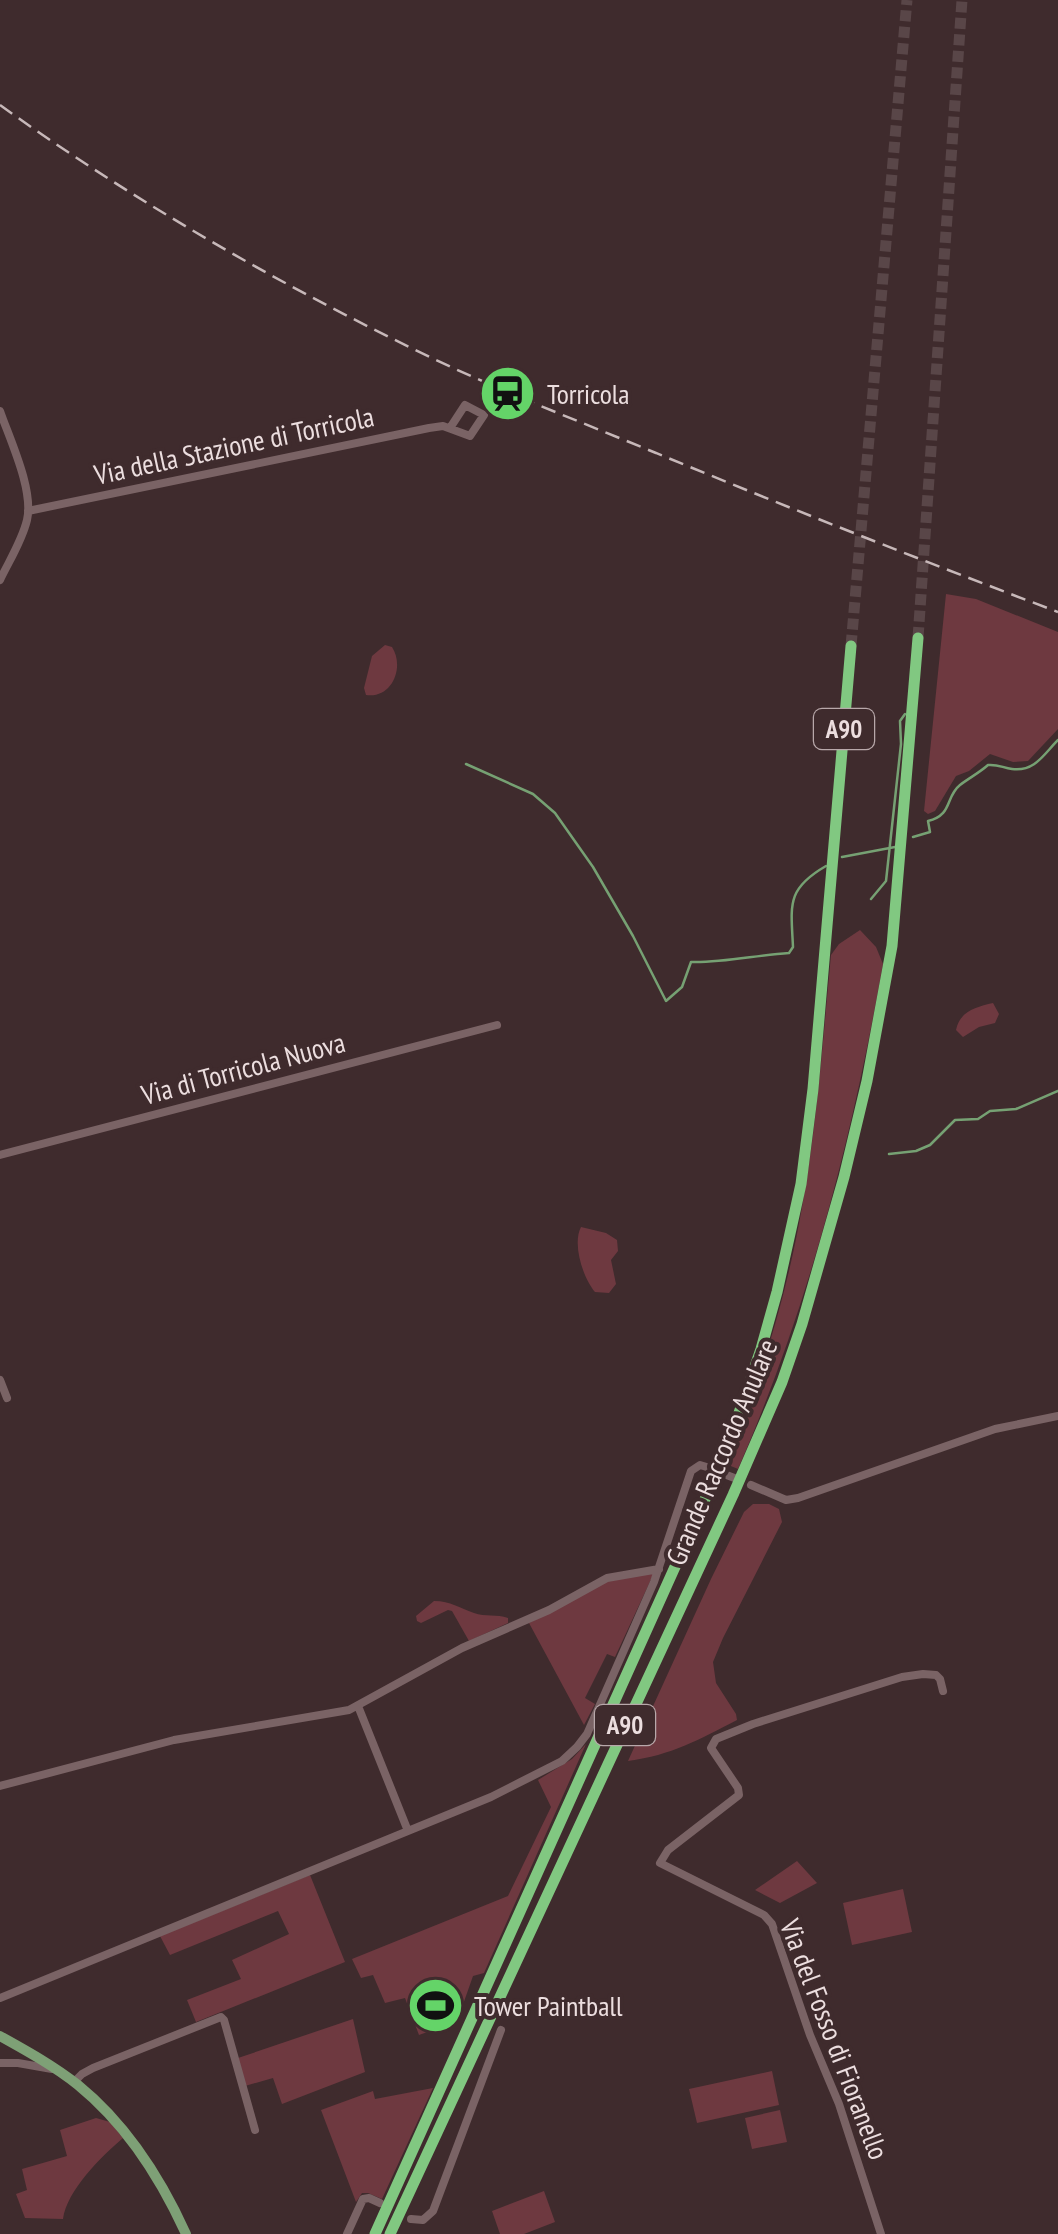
<svg xmlns="http://www.w3.org/2000/svg" width="1058" height="2234" viewBox="0 0 1058 2234" font-family="'PT Sans Narrow',sans-serif">
<rect width="100%" height="100%" fill="#3f2b2d"/>
<path fill="#6e3940" d="M 946,594 L 976,599 L 1058,632 L 1058,729 L 1028,761 L 1013,762 L 990,754 L 969,771 L 956,776 L 935,811 L 928,814 L 924,811 Z
M 385,645 L 392,647 C 405,667 392,699 366,695 L 364,688 L 372,656 Z
M 860,930 L 876,947 L 883,964 C 852,1138 809,1306 738,1469 L 726,1464 C 760,1382 787,1295 802,1207 C 817,1124 823,1039 831,955 L 839,944 Z
M 993,1003 L 999,1014 L 995,1023 L 979,1027 L 963,1037 L 956,1030 C 960,1011 976,1007 993,1003 Z
M 581,1227 L 606,1233 L 617,1240 L 618,1251 L 611,1260 L 616,1284 L 609,1293 L 595,1292 C 583,1278 572,1244 581,1227 Z
M 753,1504 L 769,1504 L 779,1509 L 782,1522 L 723,1638 L 713,1662 L 716,1683 L 736,1714 L 737,1720 C 698,1740 672,1755 628,1761 L 711,1579 L 744,1512 Z
M 654,1573 L 615,1657 L 607,1654 L 585,1698 L 595,1704 L 584,1725 L 529,1623 L 610,1579 Z
M 434,1601 C 451,1601 459,1608 474,1613 C 485,1617 497,1614 508,1618 L 508,1623 L 469,1641 L 452,1611 L 448,1610 L 421,1623 L 417,1621 L 416,1616 Z
M 586,1744 L 484,1973 L 473,1976 L 460,2013 L 440,2020 L 441,2027 L 419,2035 L 405,1998 L 385,2003 L 373,1975 L 361,1978 L 352,1959 L 508,1896 L 551,1807 L 538,1780 L 572,1759 Z
M 797,1861 L 817,1883 L 780,1903 L 755,1890 Z
M 310,1875 L 345,1962 L 196,2022 L 187,2000 L 241,1979 L 232,1960 L 289,1934 L 278,1911 L 170,1955 L 160,1936 Z
M 903,1889 L 912,1932 L 852,1945 L 843,1903 Z
M 353,2019 L 365,2072 L 282,2104 L 273,2078 L 245,2086 L 238,2058 Z
M 772,2071 L 779,2105 L 697,2123 L 689,2089 Z
M 433,2088 L 382,2199 L 368,2193 L 362,2193 L 356,2202 L 321,2110 L 373,2091 L 375,2099 Z
M 780,2110 L 787,2142 L 752,2149 L 745,2118 Z
M 96,2118 L 110,2122 L 123,2138 C 101,2157 67,2190 63,2219 L 25,2218 L 16,2194 L 27,2190 L 22,2169 L 67,2156 L 60,2130 Z
M 544,2191 L 555,2222 L 524,2234 L 500,2234 L 492,2211 Z"/>
<g fill="none" stroke-linecap="round" stroke-linejoin="round">
<path stroke="#76a173" stroke-width="2.5" d="M 466,764 L 533,794 L 555,813 L 593,867 L 633,936 L 666,1001 L 682,987 L 691,962 C 724,963 756,955 789,953 L 793,947 C 791,905 786,889 826,866
M 913,837 L 930,832 L 928,821 C 953,815 945,797 960,785 C 969,778 979,773 988,765 C 998,764 1003,768 1012,769 C 1035,772 1044,754 1058,740
M 842,857 L 895,847
M 871,899 L 886,881 L 901,744 L 900,721 L 905,714
M 889,1154 L 916,1151 L 930,1145 L 955,1120 L 978,1119 L 990,1111 L 1016,1109 L 1058,1091"/>
<path stroke="#594648" stroke-width="11" stroke-dasharray="11 5.5" stroke-linecap="butt" d="M 918,638 L 962,0
M 851,646 L 907,0"/>
<path stroke="#7a6365" stroke-width="8" d="M 0,411 C 10,440 34,490 27,520 C 22,541 9,561 0,580
M 28,511 L 429,428 L 443,426 L 470,436 L 484,415 L 465,405 L 450,428
M 0,1155 L 497,1025
M 0,1380 L 7,1398
M 724,1474 L 737,1479
M 751,1485 L 786,1500 L 798,1498 L 995,1429 L 1058,1416
M 358,1706 L 408,1831
M 0,1786 L 174,1740 L 349,1710 L 462,1648 L 549,1610 L 607,1578 L 659,1569
M 0,1998 L 491,1797 L 562,1761 L 577,1747 L 587,1734 L 654,1582 L 691,1471 L 700,1465 L 710,1468
M 0,2063 L 18,2063 L 52,2069
M 74,2082 L 82,2074 L 93,2068 L 221,2017 L 224,2020 L 255,2130
M 411,2219 L 423,2220 L 433,2211 L 501,2030
M 347,2234 L 363,2199 L 369,2198 L 380,2203
M 881,2234 L 839,2104 L 810,2035 L 772,1924 L 764,1915 L 660,1863 L 668,1850 L 739,1795 L 738,1788 L 711,1748 L 716,1739 L 753,1724 L 902,1677 L 923,1674 L 936,1675 L 940,1679 L 943,1691"/>
<path stroke="#7ea076" stroke-width="10" d="M 0,2036 C 27,2051 54,2066 78,2085 C 126,2124 161,2179 186,2234"/>
<path stroke="#81c881" stroke-width="11" d="M 375,2234 L 701,1509 L 730,1439 L 761,1349 L 777,1292 L 801,1184 L 813,1089 L 851,646
M 390,2234 L 733,1495 L 782,1382 L 802,1324 L 844,1177 L 867,1081 L 892,946 L 918,638"/>
<path stroke="#c7b8b9" stroke-width="2.5" stroke-dasharray="15 8" stroke-linecap="butt" d="M 0,105 C 135,202 282,286 432,358 C 505,393 581,422 656,453 C 789,508 923,561 1058,612"/>
</g>
<defs>
<symbol id="station-disc" viewBox="-11 -11 22 22"><circle r="9.5" fill="#64d468" stroke="#3f2b2d"/><path d="M-3-6H3Q5-6 5-4V2Q5 4 3 4L4.5 6H3L1.5 4h-3L-3 6H-4.5L-3 4Q-5 4-5 2V-4Q-5-6-3-6ZM-3.5-4v3h7v-3ZM-3.5 1v1.5H-2V1ZM2 1v1.5H3.5V1Z" fill="#111"/></symbol>
<symbol id="stadium-disc" viewBox="-11 -11 22 22"><circle r="9.5" fill="#64d468" stroke="#3f2b2d"/><path d="M0-5a6.5 5 0 1 0 0 10a6.5 5 0 1 0 0-10ZM-3.5-1.8h7v3.6h-7Z" fill="#111"/></symbol>
</defs>
<g fill-rule="evenodd">
<use href="#station-disc" x="476" y="362" width="63" height="63"/>
<use href="#stadium-disc" x="404" y="1974" width="63" height="63"/>
</g>
<g text-anchor="middle" dominant-baseline="central" stroke-width="8" stroke-linejoin="round" paint-order="stroke">
<g fill="#3f2b2d" stroke="#b8a8aa" stroke-width="2.5">
<rect x="814" y="709" width="60" height="40" rx="8"/>
<rect x="595" y="1705" width="60" height="40" rx="8"/>
</g>
<g font-size="25" font-weight="bold" fill="#ecdedf">
<text x="844" y="729">A90</text>
<text x="625" y="1725">A90</text>
</g>
<g font-size="28" fill="#ecdedf" stroke="#3f2b2d" text-anchor="start">
<text x="547" y="393">Torricola</text>
<text x="474" y="2005">Tower Paintball</text>
</g>
<g font-size="28" fill="#ecdedf" stroke="#3f2b2d">
<text transform="translate(234 445) rotate(-12)">Via della Stazione di Torricola</text>
<text transform="translate(243 1068) rotate(-15)">Via di Torricola Nuova</text>
<text transform="translate(721 1452) rotate(-67)">Grande Raccordo Anulare</text>
<text transform="translate(835 2039) rotate(69)">Via del Fosso di Fioranello</text>
</g>
</g>
</svg>
